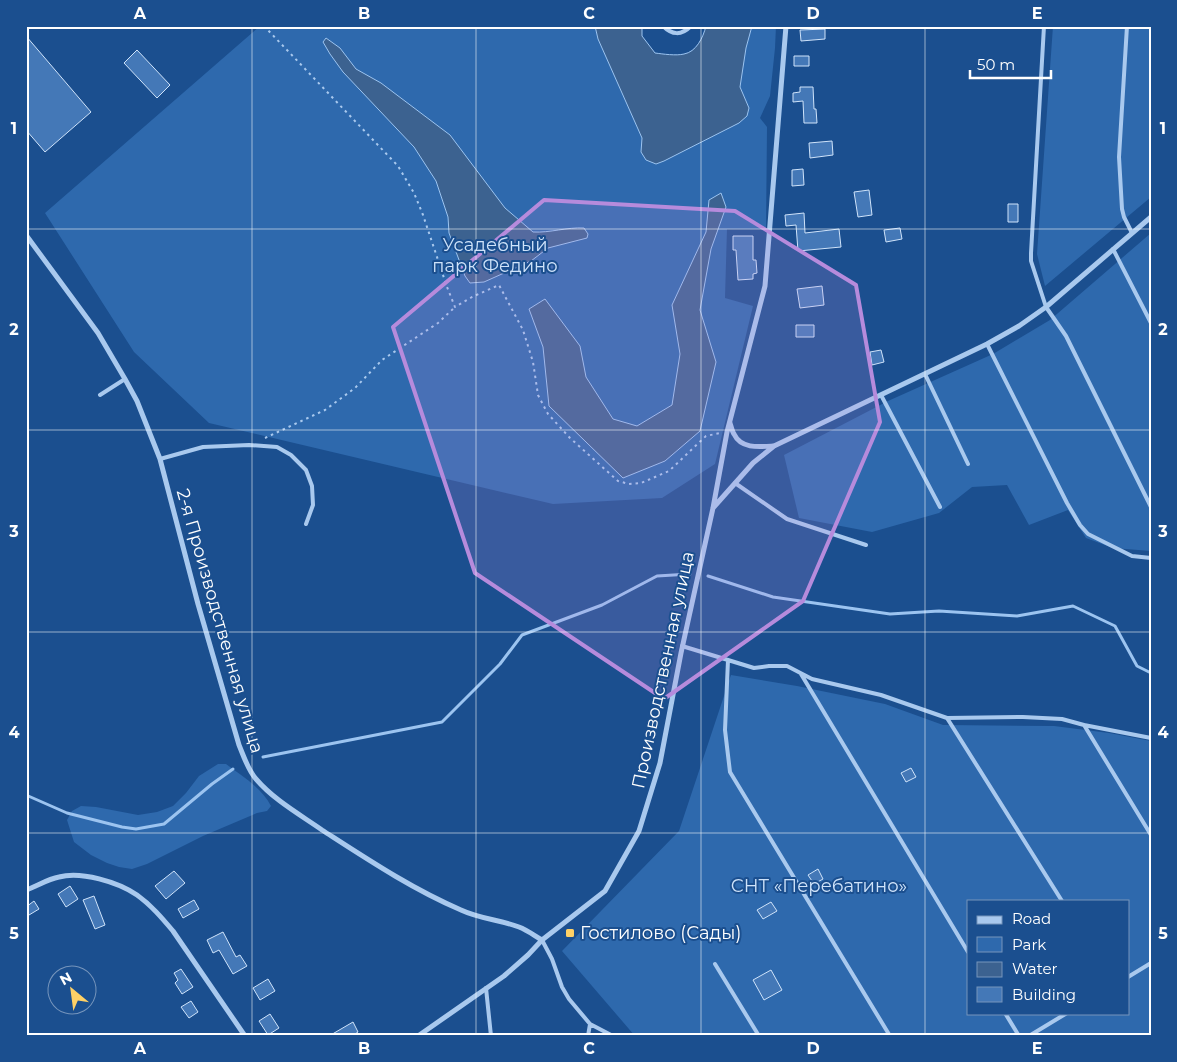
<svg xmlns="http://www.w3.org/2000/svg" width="1177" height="1062" viewBox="0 0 1177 1062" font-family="Montserrat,sans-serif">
<rect width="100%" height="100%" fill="#1b4f8f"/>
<path fill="#2e69ad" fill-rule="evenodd" d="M 260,26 L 642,26 L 642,36 L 655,53 C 663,54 676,56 684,54 C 696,51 703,38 706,26 L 776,26 L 775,48 L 770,96 L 760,118 L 767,127 L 766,229 L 727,229 L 725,298 L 753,306 L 715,464 L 662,498 L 553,504 L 209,423 L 134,352 L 45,213 Z
M 1053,26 L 1151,26 L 1151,197 L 1045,286 L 1037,254 Z
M 1151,233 L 1151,551 L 1113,548 L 1086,538 L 1068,510 L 1029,525 L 1007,485 L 972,487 L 939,513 L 872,532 L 799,518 L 784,455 L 888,401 L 993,354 L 1050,320 Z
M 731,675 L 797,686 L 885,704 L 943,725 L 1054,726 L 1109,733 L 1151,741 L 1151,1036 L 635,1036 L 562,951 L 679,831 ZM 968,901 L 1128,901 L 1128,1013 L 968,1013 Z
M 218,764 L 226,764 C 242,776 262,788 271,806 L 267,811 L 257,813 L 203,836 L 147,864 L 132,869 L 119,867 L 107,863 L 91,855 L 74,842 L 67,820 L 72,811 L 81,806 L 96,807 L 138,815 L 157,812 L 173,806 L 186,793 L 199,776 Z"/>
<path fill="#3c6290" stroke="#9cc4f0" d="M 595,26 L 642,26 L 642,36 L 655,53 C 663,54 676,56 684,54 C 696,52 703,38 706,26 L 752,26 L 746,48 L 740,87 L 749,108 L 747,116 L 739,123 L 664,161 L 656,164 L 646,160 L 641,152 L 642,138 L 598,39 Z
M 326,38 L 340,48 L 356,69 L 381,83 L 450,135 L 505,208 L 533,232 C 550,233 567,227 584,228 L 588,234 L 587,238 L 548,248 L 531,261 L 484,282 L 470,283 L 465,276 L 449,233 L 448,217 L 436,181 L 414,147 L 343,72 L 330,54 L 323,42 Z
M 721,193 L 726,207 L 711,249 L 700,310 L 716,362 L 700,431 L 665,461 L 623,478 L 549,406 L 543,347 L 529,309 L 545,299 L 580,346 L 586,377 L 613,419 L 637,426 L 672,405 L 680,354 L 672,305 L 706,232 L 709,200 Z"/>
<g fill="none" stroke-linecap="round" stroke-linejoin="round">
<path stroke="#9cc4f0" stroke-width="3" d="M 708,576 L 773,597 L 890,614 L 939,611 L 1017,616 L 1073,606 L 1115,626 L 1137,666 L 1151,673
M 263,757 L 442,722 L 500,664 L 522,635 L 602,605 L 657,576 L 690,574
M 26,795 L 67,813 L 122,827 L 136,829 L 164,824 L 212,784 L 233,769"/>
</g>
<path fill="#4478b7" stroke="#cfe3fa" d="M 825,29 L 825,39 L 801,41 L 800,30 Z
M 26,36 L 91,112 L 45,152 L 26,130 Z
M 137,50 L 170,85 L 157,98 L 124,63 Z
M 794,56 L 809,56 L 809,66 L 794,66 Z
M 800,87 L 813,87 L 814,109 L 816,109 L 817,123 L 804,123 L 803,101 L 793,102 L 793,93 L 800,92 Z
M 832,141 L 833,155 L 810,158 L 809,143 Z
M 803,169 L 804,185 L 792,186 L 792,170 Z
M 869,190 L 872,215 L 858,217 L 854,192 Z
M 1008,204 L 1018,204 L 1018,222 L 1008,222 Z
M 804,213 L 805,233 L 839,229 L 841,247 L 798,251 L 796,225 L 786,226 L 785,215 Z
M 900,228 L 902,239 L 886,242 L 884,230 Z
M 733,236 L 753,236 L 753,260 L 756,260 L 757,273 L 753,274 L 753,279 L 738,280 L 736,250 L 733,250 Z
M 822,286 L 824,305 L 800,308 L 797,289 Z
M 796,325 L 814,325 L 814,337 L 796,337 Z
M 881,350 L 884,362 L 872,365 L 870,352 Z
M 911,768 L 916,777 L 906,782 L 901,773 Z
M 818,869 L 823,879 L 814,884 L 808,875 Z
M 174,871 L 185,883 L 166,899 L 155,886 Z
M 70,886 L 78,899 L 66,907 L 58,894 Z
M 94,896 L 105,925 L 95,929 L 83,900 Z
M 194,900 L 199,909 L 183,918 L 178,909 Z
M 34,901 L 39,909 L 29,915 L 26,911 L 26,907 Z
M 771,902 L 777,911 L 763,919 L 757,910 Z
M 223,932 L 236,957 L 240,955 L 247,966 L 233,974 L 219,950 L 213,953 L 207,940 Z
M 181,969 L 193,987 L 182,994 L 175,983 L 178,980 L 174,973 Z
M 771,970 L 782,990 L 764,1000 L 753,980 Z
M 268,979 L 275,991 L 260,1000 L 253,988 Z
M 191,1001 L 198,1012 L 189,1018 L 181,1007 Z
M 270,1014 L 279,1028 L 268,1035 L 259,1021 Z
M 353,1022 L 358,1032 L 352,1036 L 329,1036 Z"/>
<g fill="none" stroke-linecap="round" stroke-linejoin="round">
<path stroke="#a9c9ee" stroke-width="2" stroke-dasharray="2.5 4" stroke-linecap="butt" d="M 264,26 L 398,166 L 414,193 L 423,215 L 447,287 L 455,307 L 472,297 L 499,285 L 523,330 L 533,362 L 538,395 L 548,414 L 570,438 L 618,481 L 629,484 L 641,483 L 669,471 L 706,436 L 720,433
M 265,438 L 325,410 L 355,388 L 382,360 L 438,323 L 455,307"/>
<path stroke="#a9c9ee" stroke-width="4" d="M 663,26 C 672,35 681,36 691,26
M 1044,26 L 1031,253 L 1031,261 L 1046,307 L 1066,336 L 1151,507
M 1127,26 L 1119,157 L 1122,209 L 1124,217 L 1132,233
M 1113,249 L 1151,323
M 987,344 L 1067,503 L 1080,525 L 1088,534 L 1132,556 L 1151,558
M 925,374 L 968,464
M 100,395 L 125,379
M 881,395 L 940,507
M 160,459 L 203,447 L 249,445 L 277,447 L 291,455 L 306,470 L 312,486 L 313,505 L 306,524
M 735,483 L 787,519 L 866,545
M 682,646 L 728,660 L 725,730 L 730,772 L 890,1036
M 728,660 L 754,668 L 769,666 L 787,666 L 812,679 L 881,695 L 947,718 L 1062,901
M 801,674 L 968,952
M 947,718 L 1023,717 L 1062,719 L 1084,725 L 1151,835
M 1084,725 L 1151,738
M 542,940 L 552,959 L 562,987 L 569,999 L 590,1024 L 613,1036
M 715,964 L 759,1036
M 1128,977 L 1151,963
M 486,988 L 491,1036
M 1005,1013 L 1019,1036
M 588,1036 L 590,1024
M 1029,1036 L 1067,1013"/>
<path stroke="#a9c9ee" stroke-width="5" d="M 26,235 L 98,333 L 125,379 L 137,401 L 160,459 L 198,604 L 239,745 C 244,757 248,770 256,779 C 274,800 299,814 322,830 C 367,859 412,889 461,910 C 480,919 501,920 519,927 C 527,930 535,936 542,940
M 730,423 C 731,426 732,431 734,434 C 741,449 759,447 773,446
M 713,508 L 753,463 L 774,446 L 987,344 L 1019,326 L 1046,307 L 1151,217
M 26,890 C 37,886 48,879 59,877 C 81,871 118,882 137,895 C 151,905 162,918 173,931 L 245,1036
M 418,1036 L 504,976 L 528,955 L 542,940 L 605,891 L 639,831 L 660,763 L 681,653 L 713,508 L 727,432 L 765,286 L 786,26"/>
</g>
<path fill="#b68bdc" fill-opacity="0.2" stroke="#b68bdc" stroke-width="4" stroke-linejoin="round" d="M 544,200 L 735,211 L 856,285 L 880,422 L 803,601 L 664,699 L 475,573 L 393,327 Z"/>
<path fill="none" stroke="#fff" stroke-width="1" stroke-opacity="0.55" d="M 252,26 L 252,1036M 476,26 L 476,1036M 701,26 L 701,1036M 925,26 L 925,1036M 26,229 L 1151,229M 26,430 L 1151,430M 26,632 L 1151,632M 26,833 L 1151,833"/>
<rect fill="#ffd166" stroke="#1b4f8f" stroke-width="2" x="565" y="928" width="10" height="10" rx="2.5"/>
<g text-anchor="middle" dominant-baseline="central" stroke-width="4" stroke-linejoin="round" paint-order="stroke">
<g font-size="18" fill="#cfe3fa" stroke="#1b4f8f">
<text x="495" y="245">Усадебный<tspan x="495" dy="21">парк Федино</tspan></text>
<text x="819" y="886">СНТ «Перебатино»</text>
</g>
<g font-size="18" fill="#fff" stroke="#1b4f8f">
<text transform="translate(220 621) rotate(74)">2-я Производственная улица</text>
<text transform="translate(663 670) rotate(-78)">Производственная улица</text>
</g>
<g font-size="18" fill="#fff" stroke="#1b4f8f" text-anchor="start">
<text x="580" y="933">Гостилово (Сады)</text>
</g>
</g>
<rect width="1177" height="1062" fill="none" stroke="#1b4f8f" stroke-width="55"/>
<rect x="967" y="900" width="162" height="115" fill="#1b4f8f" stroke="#7695bc"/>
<rect x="977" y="916" width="25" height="8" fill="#a9c9ee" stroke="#7695bc"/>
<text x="1012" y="924" font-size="15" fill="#ffffff">Road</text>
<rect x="977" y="937" width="25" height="15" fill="#2e69ad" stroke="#7695bc"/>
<text x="1012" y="950" font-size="15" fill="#ffffff">Park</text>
<rect x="977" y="962" width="25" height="15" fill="#3c6290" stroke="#7695bc"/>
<text x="1012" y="974" font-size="15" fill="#ffffff">Water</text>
<rect x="977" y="987" width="25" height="15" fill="#4478b7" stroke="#7695bc"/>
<text x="1012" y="1000" font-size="15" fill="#ffffff">Building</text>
<g transform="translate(72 990) rotate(331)"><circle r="24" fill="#1b4f8f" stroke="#7695bc"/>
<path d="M0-4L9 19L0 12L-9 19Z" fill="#ffd166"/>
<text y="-8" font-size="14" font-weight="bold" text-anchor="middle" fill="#ffffff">N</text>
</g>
<path d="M970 70v8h81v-8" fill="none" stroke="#ffffff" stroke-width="2.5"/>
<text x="977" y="70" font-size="15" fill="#ffffff" stroke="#1b4f8f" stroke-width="4" paint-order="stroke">50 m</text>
<rect x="28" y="28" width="1122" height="1006" fill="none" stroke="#fff" stroke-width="2"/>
<g font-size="16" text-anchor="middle" font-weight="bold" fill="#fff">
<text x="140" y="19">A</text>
<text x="364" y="19">B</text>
<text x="589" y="19">C</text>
<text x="813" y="19">D</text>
<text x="1037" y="19">E</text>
<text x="14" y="134">1</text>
<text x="1163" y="134">1</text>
<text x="14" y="335">2</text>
<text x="1163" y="335">2</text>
<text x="14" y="537">3</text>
<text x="1163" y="537">3</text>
<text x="14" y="738">4</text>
<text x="1163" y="738">4</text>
<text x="14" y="939">5</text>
<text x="1163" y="939">5</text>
<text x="140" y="1054">A</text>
<text x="364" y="1054">B</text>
<text x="589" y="1054">C</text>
<text x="813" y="1054">D</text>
<text x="1037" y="1054">E</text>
</g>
</svg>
